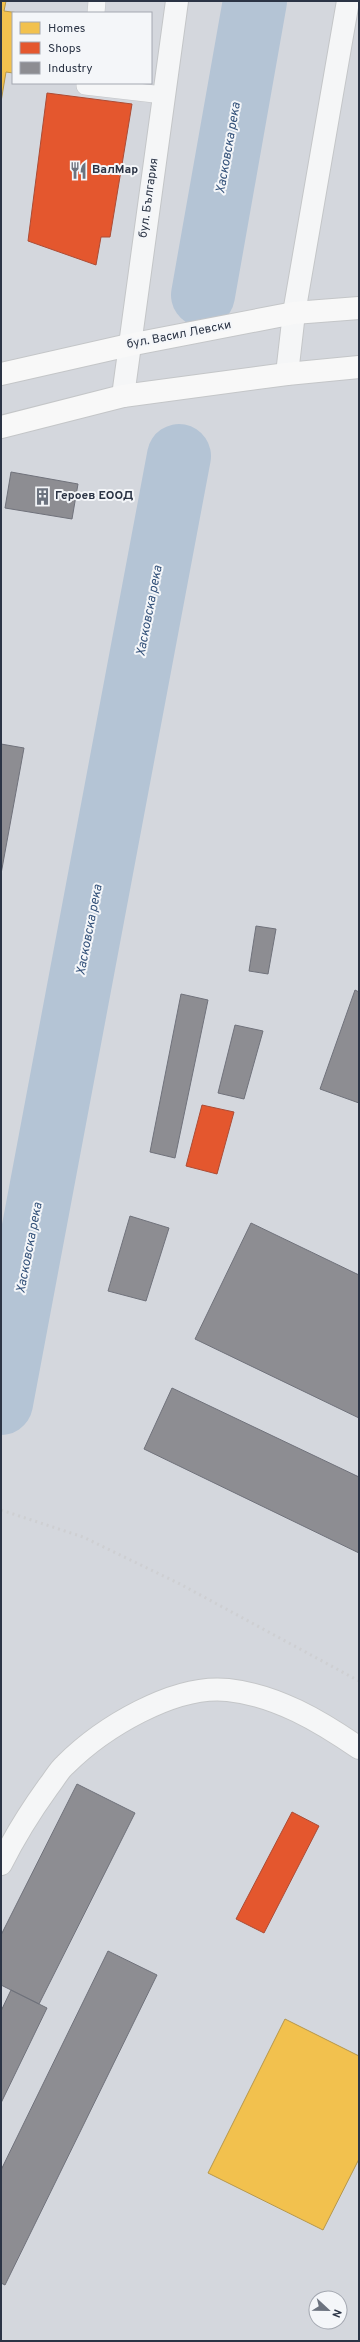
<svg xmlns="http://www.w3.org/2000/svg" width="360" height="2342" viewBox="0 0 360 2342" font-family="Overpass,sans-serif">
<rect width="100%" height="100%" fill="#e6e8ea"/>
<path fill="#d4d7dd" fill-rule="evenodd" d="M 1,1 L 359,1 L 359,2341 L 1,2341 ZM 13,13 L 151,13 L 151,83 L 13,83 ZM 316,2298 L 340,2298 L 340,2322 L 316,2322 Z"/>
<path fill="#f2c14e" stroke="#b6974b" d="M 1,1 L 6,1 L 4,11 L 19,13 L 13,13 L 13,73 L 6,72 L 1,102 Z
M 285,2019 L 359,2056 L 359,2159 L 323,2230 L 208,2173 Z"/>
<path fill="#e4572e" stroke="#ac4c35" d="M 47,93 L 132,104 L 110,237 L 101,237 L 96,265 L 28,241 Z
M 202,1105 L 234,1112 L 217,1174 L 186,1166 Z
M 292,1812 L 319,1826 L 264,1933 L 236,1919 Z"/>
<path fill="#8d8d92" stroke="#70727b" d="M 11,472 L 78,484 L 72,519 L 5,508 Z
M 1,744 L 24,748 L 1,874 Z
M 256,926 L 276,929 L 268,974 L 249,971 Z
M 355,990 L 359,992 L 359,1103 L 320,1089 Z
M 181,994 L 208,1000 L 175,1158 L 150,1152 Z
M 235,1025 L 263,1031 L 244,1099 L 218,1093 Z
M 130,1216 L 169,1228 L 146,1301 L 108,1291 Z
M 251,1223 L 359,1275 L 359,1418 L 195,1339 Z
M 172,1388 L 359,1477 L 359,1553 L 144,1449 Z
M 77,1784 L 135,1813 L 39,2004 L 1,1985 L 1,1935 Z
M 108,1951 L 157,1975 L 5,2285 L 1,2283 L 1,2170 Z
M 11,1990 L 47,2008 L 1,2103 L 1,2011 Z"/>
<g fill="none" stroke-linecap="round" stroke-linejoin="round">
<path stroke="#b4c4d5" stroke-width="64" d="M 203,295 L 255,1
M 1,1403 L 179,456"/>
<defs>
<path id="service" d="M 96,13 L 97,1
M 85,83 L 85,86 L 163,95"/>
<path id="minor" d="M 1,1864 C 15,1836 30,1812 48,1787 C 54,1780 58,1771 65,1765 C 102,1728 174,1684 228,1690 C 276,1695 320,1721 359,1748"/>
<path id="tertiary" d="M 287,374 L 294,313 L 348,1
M 123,396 L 177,1"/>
<path id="secondary" d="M 1,374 L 129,345 L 294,313 L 359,308
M 1,427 L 123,396 L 287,374 L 359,367"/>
</defs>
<use href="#service" stroke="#c4c6c8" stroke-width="18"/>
<use href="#minor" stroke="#c4c6c8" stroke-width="24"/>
<use href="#tertiary" stroke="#c4c6c8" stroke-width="24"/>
<use href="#secondary" stroke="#c4c6c8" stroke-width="24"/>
<use href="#service" stroke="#f5f6f7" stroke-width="17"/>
<use href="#minor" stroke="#f5f6f7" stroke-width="22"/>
<use href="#tertiary" stroke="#f5f6f7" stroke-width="22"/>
<use href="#secondary" stroke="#f8f8f8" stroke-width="22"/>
<path stroke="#cecfd2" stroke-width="3" stroke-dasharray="2 4" stroke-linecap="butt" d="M 1,1510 L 83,1537 L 180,1584 L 359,1681"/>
</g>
<defs>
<symbol id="restaurant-bare" viewBox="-9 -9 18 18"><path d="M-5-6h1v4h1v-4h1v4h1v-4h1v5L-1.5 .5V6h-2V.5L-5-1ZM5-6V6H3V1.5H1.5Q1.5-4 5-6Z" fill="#6c737f" stroke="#f4f6f9" stroke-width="2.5" paint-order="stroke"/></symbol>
<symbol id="building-bare" viewBox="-9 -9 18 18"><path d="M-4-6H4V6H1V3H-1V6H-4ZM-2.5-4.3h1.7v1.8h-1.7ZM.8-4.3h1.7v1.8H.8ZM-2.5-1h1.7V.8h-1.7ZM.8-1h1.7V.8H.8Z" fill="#6c737f" stroke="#f4f6f9" stroke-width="2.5" paint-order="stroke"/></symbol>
</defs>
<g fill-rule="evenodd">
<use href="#restaurant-bare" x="66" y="158" width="25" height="25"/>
<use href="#building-bare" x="30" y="484" width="25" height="25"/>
</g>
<g text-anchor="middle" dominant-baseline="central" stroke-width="4" stroke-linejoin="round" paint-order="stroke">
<g font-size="12" font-weight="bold" fill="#2b3445" stroke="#f4f6f9" text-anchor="start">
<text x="92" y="170">ВалМар</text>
<text x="55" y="496">Героев ЕООД</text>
</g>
<g font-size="12" fill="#2b3445" stroke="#f4f6f9">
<text transform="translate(149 198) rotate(-82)">бул. България</text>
<text transform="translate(179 335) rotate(-11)">бул. Васил Левски</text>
</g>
<g font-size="13" font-style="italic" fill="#34527a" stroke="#f4f6f9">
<text transform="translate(229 148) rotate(-80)">Хасковска река</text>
<text transform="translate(150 611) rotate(-79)">Хасковска река</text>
<text transform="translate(90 930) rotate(-79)">Хасковска река</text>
<text transform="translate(30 1248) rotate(-79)">Хасковска река</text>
</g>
</g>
<rect width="360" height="2342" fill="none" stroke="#2b3445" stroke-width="4"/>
<rect x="12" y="12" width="140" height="72" fill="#f4f6f9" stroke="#a4a8b1"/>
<rect x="20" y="22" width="20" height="12" fill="#f2c14e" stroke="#a4a8b1"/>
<text x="48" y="32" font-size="12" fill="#2b3445">Homes</text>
<rect x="20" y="42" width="20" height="12" fill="#e4572e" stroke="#a4a8b1"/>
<text x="48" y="52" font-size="12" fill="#2b3445">Shops</text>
<rect x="20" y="62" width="20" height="12" fill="#8d8d92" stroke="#a4a8b1"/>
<text x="48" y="72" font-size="12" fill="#2b3445">Industry</text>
<g transform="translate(328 2310) rotate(112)"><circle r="19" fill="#f4f6f9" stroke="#a4a8b1"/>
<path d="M0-3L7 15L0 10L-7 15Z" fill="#6c737f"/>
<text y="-6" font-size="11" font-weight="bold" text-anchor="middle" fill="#2b3445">N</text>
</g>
</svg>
